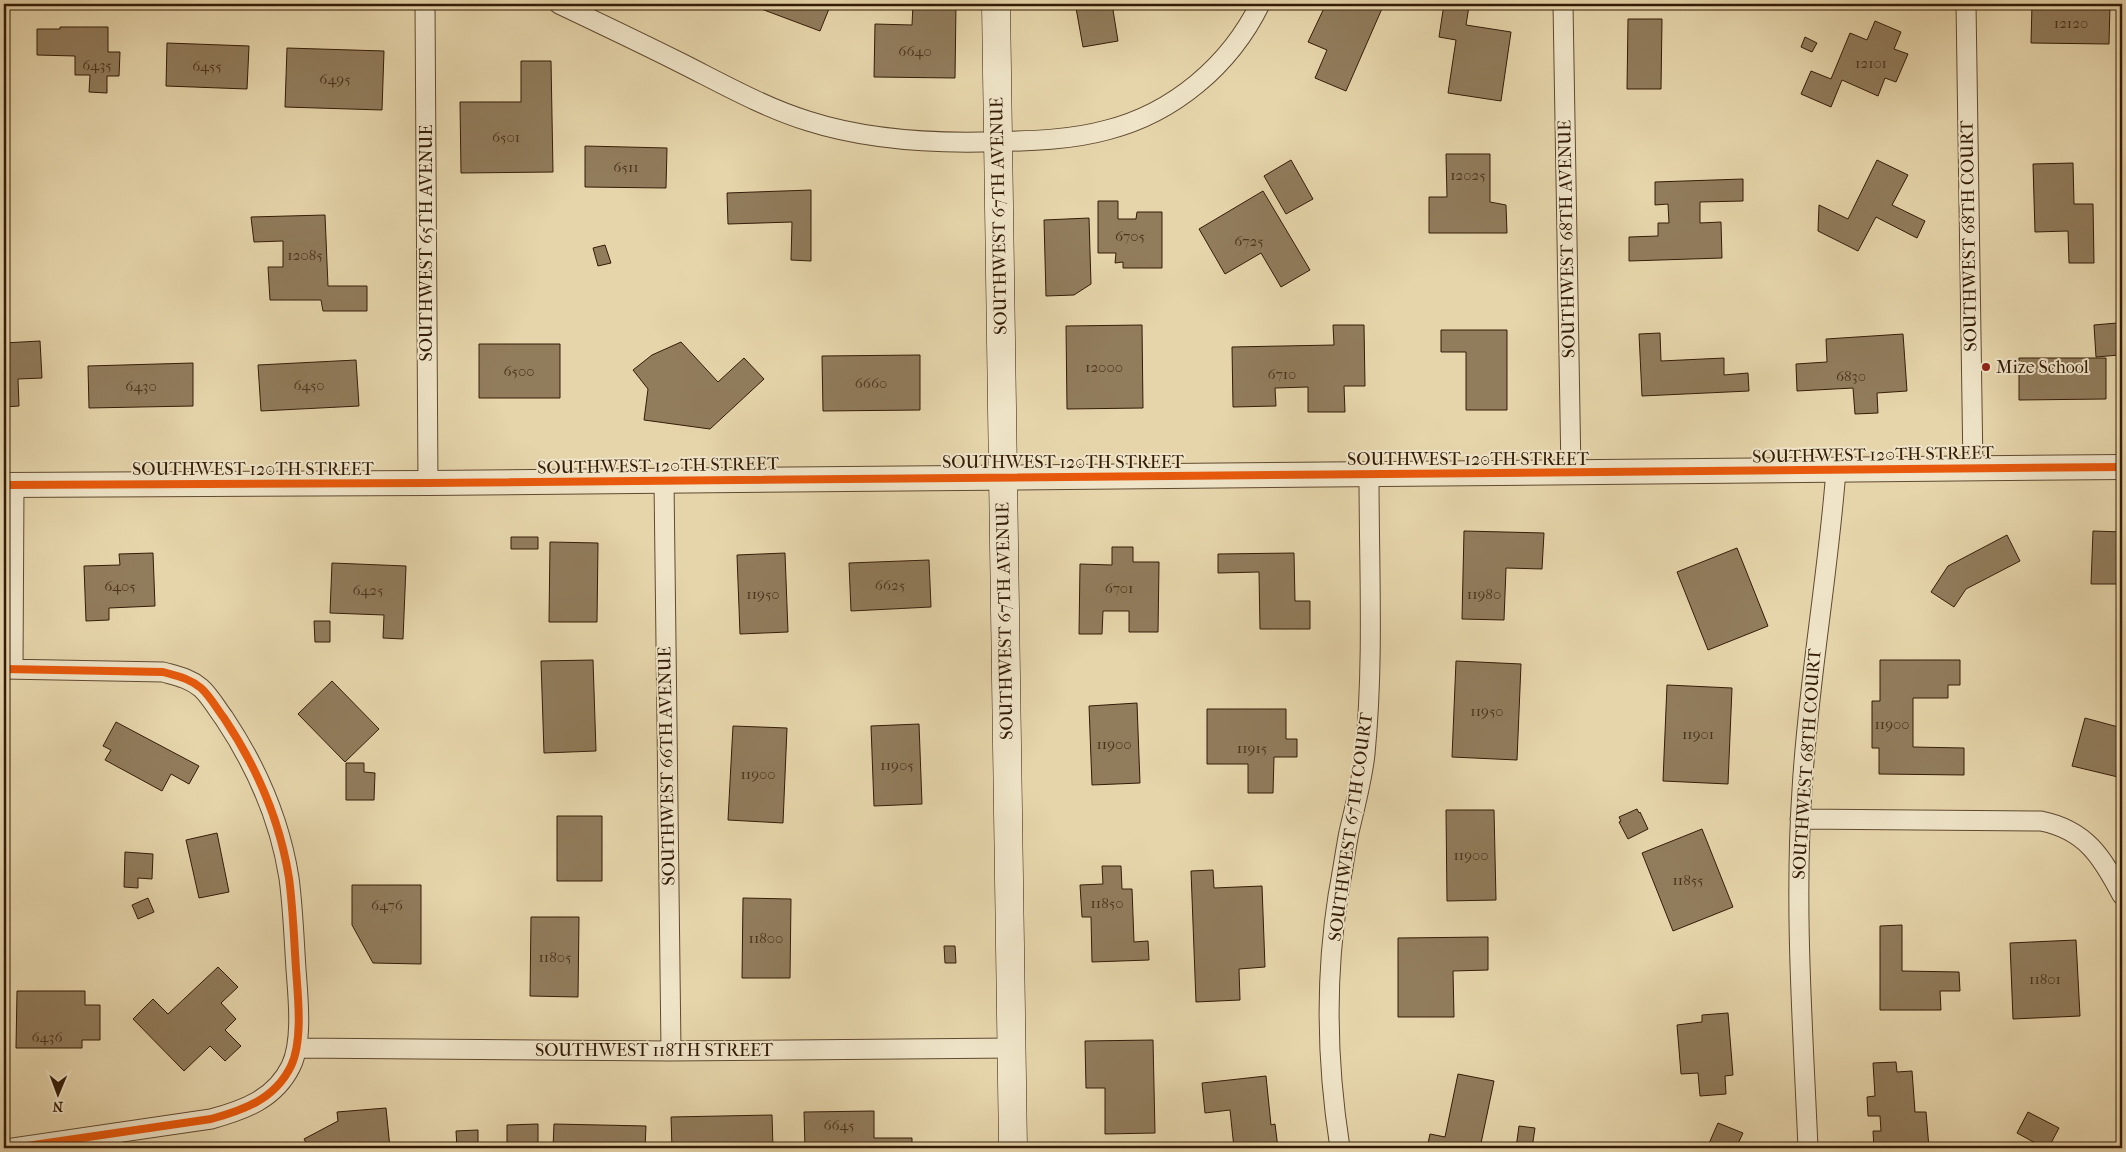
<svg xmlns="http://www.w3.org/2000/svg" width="2126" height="1152" viewBox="0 0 2126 1152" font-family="'IM FELL French Canon',serif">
<rect width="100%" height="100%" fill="#e6d5ab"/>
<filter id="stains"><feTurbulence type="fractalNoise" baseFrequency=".004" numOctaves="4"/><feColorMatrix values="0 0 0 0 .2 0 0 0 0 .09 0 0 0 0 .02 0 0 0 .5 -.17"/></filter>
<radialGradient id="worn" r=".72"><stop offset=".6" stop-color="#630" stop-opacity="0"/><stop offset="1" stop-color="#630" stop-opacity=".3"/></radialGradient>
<path fill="#917c5c" stroke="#341c07" d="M 748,4 L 831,4 L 820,31 Z
M 913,4 L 956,4 L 955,78 L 874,77 L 875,24 L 912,25 Z
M 1100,4 L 1112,4 L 1118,41 L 1083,47 L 1076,8 Z
M 1326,4 L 1384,4 L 1346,91 L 1315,78 L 1327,50 L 1308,42 Z
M 1444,4 L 1469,6 L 1466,25 L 1511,32 L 1501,101 L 1448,93 L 1456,40 L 1439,37 Z
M 2032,4 L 2110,4 L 2109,44 L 2031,43 Z
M 1628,19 L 1662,19 L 1661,89 L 1627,89 Z
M 1875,21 L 1901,32 L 1894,49 L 1908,54 L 1896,82 L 1885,78 L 1878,96 L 1842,80 L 1831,107 L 1801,94 L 1811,71 L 1831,79 L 1850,33 L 1867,40 Z
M 60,27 L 108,27 L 108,52 L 120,52 L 119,76 L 107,76 L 107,93 L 89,92 L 90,75 L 75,75 L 75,56 L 37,55 L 37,29 L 60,29 Z
M 1805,37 L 1817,43 L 1812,52 L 1801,47 Z
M 167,43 L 249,46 L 247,89 L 166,86 Z
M 287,48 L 384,51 L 382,110 L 285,107 Z
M 521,61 L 551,61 L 553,172 L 461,173 L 460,102 L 521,102 Z
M 585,146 L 667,148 L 666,188 L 585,187 Z
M 1446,154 L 1490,154 L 1490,202 L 1506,205 L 1507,233 L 1429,233 L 1429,197 L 1447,197 Z
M 1291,160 L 1313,199 L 1286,214 L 1264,176 Z
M 1877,160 L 1908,175 L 1892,205 L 1925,221 L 1917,238 L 1876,217 L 1858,251 L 1818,231 L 1819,205 L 1848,219 Z
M 2073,163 L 2074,204 L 2093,204 L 2094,263 L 2069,263 L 2068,231 L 2035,232 L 2033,164 Z
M 1743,179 L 1743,201 L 1700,202 L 1700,223 L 1721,222 L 1722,258 L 1629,261 L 1629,237 L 1658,236 L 1658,223 L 1669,223 L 1668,204 L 1655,205 L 1655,182 Z
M 811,190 L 811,261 L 791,260 L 792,222 L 728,224 L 727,193 Z
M 1263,191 L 1310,270 L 1281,287 L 1261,253 L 1225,274 L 1199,229 Z
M 1098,201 L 1118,201 L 1118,219 L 1136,219 L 1137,212 L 1162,212 L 1162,268 L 1123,268 L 1123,262 L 1115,263 L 1116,253 L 1098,253 Z
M 325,215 L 328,286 L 367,286 L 367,311 L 323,311 L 321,300 L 270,300 L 268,267 L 283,267 L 283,241 L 254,242 L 251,217 Z
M 1089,218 L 1091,284 L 1074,295 L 1046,296 L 1044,220 Z
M 605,245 L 611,263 L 598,266 L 593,248 Z
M 2117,323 L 2119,355 L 2096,357 L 2094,325 Z
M 1142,325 L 1143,408 L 1067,409 L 1066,326 Z
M 1333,325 L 1364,325 L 1365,386 L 1344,386 L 1345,412 L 1308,412 L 1308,387 L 1275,388 L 1276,406 L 1233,407 L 1232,347 L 1334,345 Z
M 1441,330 L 1507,330 L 1507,410 L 1466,410 L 1466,352 L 1441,352 Z
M 1660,333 L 1661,361 L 1724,358 L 1724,375 L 1748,373 L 1749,391 L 1642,396 L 1639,334 Z
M 1903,334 L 1907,391 L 1877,393 L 1878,413 L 1855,414 L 1853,388 L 1797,391 L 1796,364 L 1827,362 L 1826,339 Z
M 40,341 L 42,378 L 18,379 L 19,406 L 4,407 L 4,343 Z
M 681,342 L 718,382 L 744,358 L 764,379 L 710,429 L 644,420 L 648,389 L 633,370 L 652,355 Z
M 479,344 L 560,344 L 560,398 L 479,398 Z
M 920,355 L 920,410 L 823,411 L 822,356 Z
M 2019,358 L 2106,358 L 2106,399 L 2019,400 Z
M 356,360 L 359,406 L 261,411 L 258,365 Z
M 193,363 L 193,406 L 89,408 L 88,366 Z
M 1464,531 L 1544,533 L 1542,569 L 1506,568 L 1504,620 L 1462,619 Z
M 2093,531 L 2122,532 L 2122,584 L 2091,584 Z
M 2007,535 L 2020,561 L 1966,589 L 1954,607 L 1931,592 L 1948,566 Z
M 511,537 L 538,537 L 538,549 L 511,549 Z
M 550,542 L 598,543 L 597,622 L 549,622 Z
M 1112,547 L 1133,547 L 1133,562 L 1159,562 L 1158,632 L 1129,632 L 1129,611 L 1103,611 L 1102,634 L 1079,634 L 1080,564 L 1112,565 Z
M 1737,548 L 1768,626 L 1708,650 L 1677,572 Z
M 153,553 L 155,606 L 109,608 L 109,620 L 86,621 L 84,566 L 120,565 L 119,554 Z
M 785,553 L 788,632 L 740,634 L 737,555 Z
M 1294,553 L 1295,601 L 1310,601 L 1310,629 L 1260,629 L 1259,572 L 1218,573 L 1218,554 Z
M 929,560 L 931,607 L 851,611 L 849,563 Z
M 332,563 L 406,566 L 403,639 L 383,638 L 384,615 L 330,613 Z
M 314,621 L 330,621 L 330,642 L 315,642 Z
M 593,660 L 596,751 L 544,753 L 541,661 Z
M 1880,660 L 1960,660 L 1960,685 L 1948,685 L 1948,698 L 1913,698 L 1913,747 L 1964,748 L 1964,775 L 1879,774 L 1879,748 L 1872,748 L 1872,701 L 1880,701 Z
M 1456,661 L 1521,664 L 1517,760 L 1452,757 Z
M 332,681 L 379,729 L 345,762 L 298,714 Z
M 1667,685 L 1732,688 L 1728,784 L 1663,781 Z
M 1137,703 L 1140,783 L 1092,785 L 1089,706 Z
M 1207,709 L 1286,709 L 1286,739 L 1297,739 L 1297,757 L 1274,757 L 1273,793 L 1248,793 L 1248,764 L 1207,764 Z
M 2085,718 L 2122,728 L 2122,778 L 2072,766 Z
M 116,722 L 199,766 L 189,784 L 171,774 L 162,791 L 105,760 L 111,750 L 103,746 Z
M 919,724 L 922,804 L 874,806 L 871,726 Z
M 733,726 L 787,728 L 783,823 L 728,820 Z
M 346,763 L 364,763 L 364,772 L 375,773 L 374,800 L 346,800 Z
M 1637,809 L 1639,813 L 1640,812 L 1648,829 L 1628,839 L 1619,822 L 1621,821 L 1619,817 Z
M 1446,810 L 1494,810 L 1496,900 L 1447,901 Z
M 557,816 L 602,816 L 602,881 L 557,881 Z
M 1702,829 L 1733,907 L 1673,931 L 1642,853 Z
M 217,833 L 229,892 L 199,898 L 186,840 Z
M 125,852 L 153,854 L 152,879 L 138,878 L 138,888 L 124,887 Z
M 1102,866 L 1121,866 L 1122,889 L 1132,889 L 1134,942 L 1148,941 L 1149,960 L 1092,962 L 1091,917 L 1082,917 L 1080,885 L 1103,884 Z
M 1213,870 L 1214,888 L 1262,886 L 1265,967 L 1239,969 L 1240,1000 L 1196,1002 L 1191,871 Z
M 352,885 L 421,885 L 421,964 L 373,963 L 352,925 Z
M 148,898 L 154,912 L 138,919 L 132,905 Z
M 743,898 L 791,899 L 790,978 L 742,978 Z
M 531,917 L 579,917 L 578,997 L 530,996 Z
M 1902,925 L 1902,971 L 1959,972 L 1960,991 L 1940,991 L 1941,1010 L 1880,1010 L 1880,926 Z
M 1488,937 L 1488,970 L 1453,971 L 1454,1017 L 1398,1017 L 1398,938 Z
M 2076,940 L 2080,1016 L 2013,1019 L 2010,943 Z
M 944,946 L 955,946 L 956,963 L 945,963 Z
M 218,967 L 238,987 L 221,1003 L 236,1019 L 225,1030 L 241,1046 L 225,1061 L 210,1046 L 184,1071 L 133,1019 L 153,999 L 168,1014 Z
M 17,991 L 85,991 L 85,1005 L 100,1005 L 100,1040 L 82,1040 L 82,1048 L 16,1048 Z
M 1728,1013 L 1733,1075 L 1725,1076 L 1726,1094 L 1700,1096 L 1698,1073 L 1681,1074 L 1677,1025 L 1702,1022 L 1702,1015 Z
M 1153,1040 L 1155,1133 L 1105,1134 L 1105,1088 L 1086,1088 L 1085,1041 Z
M 1896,1062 L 1897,1072 L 1912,1071 L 1915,1112 L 1926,1112 L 1929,1148 L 1874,1148 L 1873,1131 L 1881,1131 L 1880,1116 L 1868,1116 L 1867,1097 L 1875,1096 L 1873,1063 Z
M 1458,1074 L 1494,1081 L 1480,1148 L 1427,1148 L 1430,1134 L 1445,1137 Z
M 1266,1076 L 1271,1125 L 1275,1124 L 1278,1148 L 1234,1148 L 1230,1110 L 1205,1113 L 1202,1083 Z
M 386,1108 L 390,1148 L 361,1148 L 360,1142 L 349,1148 L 309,1148 L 304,1139 L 338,1121 L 337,1112 Z
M 874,1111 L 874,1138 L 912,1138 L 912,1148 L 805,1148 L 804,1112 Z
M 2028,1112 L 2059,1128 L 2050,1145 L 2055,1148 L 2038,1148 L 2039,1145 L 2017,1133 Z
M 772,1115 L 773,1148 L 672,1148 L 671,1117 Z
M 1718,1123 L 1743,1133 L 1736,1148 L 1707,1148 Z
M 538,1124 L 538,1148 L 457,1148 L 456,1131 L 478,1130 L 478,1147 L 507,1147 L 507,1125 Z
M 554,1124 L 646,1126 L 645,1148 L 553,1148 Z
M 1519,1126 L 1535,1128 L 1532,1148 L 1516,1148 Z"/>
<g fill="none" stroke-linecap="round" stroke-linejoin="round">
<defs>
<path id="minor" d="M 425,4 L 428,483
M 559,4 C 599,23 639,42 679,62 C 721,83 763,107 808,121 C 864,139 924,143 982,142 C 1024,141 1067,141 1107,130 C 1174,113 1230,65 1260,4
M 1563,4 L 1571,473
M 1966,4 L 1973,469
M 664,481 L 671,1051
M 4,669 L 163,672 C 177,676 189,678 201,688 C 210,696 217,709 224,718 C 256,766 280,821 289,878 C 293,908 294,939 296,969 C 298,997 303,1041 291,1066 C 275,1099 244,1110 211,1119 L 13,1148
M 13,669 L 14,485
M 1800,819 L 2041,821 C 2086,830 2102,857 2122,895
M 297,1048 L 671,1051 L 1012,1048
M 1340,1148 C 1327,1065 1325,979 1338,896 C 1342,875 1345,853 1349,832 C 1355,806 1362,781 1365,754 C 1374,661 1369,568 1369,475
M 1808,1148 C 1803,1029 1794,909 1802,790 C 1808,683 1828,577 1836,470"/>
<path id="tertiary" d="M 4,485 L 428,483 L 2122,467"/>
<path id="secondary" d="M 996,4 L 1013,1148"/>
</defs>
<use href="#minor" stroke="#604a30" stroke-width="21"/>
<use href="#tertiary" stroke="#604a30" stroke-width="26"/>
<use href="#secondary" stroke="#341c07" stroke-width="29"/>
<use href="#minor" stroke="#efe4c8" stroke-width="19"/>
<use href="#tertiary" stroke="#efe4c8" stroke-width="24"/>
<use href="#secondary" stroke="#efe4c8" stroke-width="28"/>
<defs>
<path id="cycleway" d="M 4,485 L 428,483 L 2122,467
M 4,669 L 163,672 C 177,676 189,678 201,688 C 210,696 217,709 224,718 C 256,766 280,821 289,878 C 293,908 294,939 296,969 C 298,997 303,1041 291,1066 C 275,1099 244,1110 211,1119 L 13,1148"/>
</defs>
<use href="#cycleway" stroke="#efe4c8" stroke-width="11"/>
<use href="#cycleway" stroke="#e8590c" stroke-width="8"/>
</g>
<circle fill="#8f2418" stroke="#efe4c8" stroke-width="2" cx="1986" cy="367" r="5"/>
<g text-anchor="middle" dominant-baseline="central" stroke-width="4" stroke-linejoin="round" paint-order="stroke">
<g font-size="15" fill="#4b341c">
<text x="2071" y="23">12120</text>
<text x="915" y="51">6640</text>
<text x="1871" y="63">12101</text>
<text x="97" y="65">6435</text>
<text x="207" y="66">6455</text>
<text x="335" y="79">6495</text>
<text x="506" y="137">6501</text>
<text x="626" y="167">6511</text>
<text x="1468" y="175">12025</text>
<text x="1130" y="236">6705</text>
<text x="1249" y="241">6725</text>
<text x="305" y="255">12085</text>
<text x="1104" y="367">12000</text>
<text x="519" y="371">6500</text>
<text x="1282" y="374">6710</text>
<text x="1851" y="376">6830</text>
<text x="871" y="383">6660</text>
<text x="309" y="385">6450</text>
<text x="141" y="386">6430</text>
<text x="890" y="585">6625</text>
<text x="120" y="586">6405</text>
<text x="1119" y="588">6701</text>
<text x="368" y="590">6425</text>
<text x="763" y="594">11950</text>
<text x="1484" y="594">11980</text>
<text x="1487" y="711">11950</text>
<text x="1892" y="724">11900</text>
<text x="1698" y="734">11901</text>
<text x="1114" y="744">11900</text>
<text x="1252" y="748">11915</text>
<text x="897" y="765">11905</text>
<text x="758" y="774">11900</text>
<text x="1471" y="855">11900</text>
<text x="1688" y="880">11855</text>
<text x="1107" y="903">11850</text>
<text x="387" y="905">6476</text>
<text x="766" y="938">11800</text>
<text x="555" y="957">11805</text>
<text x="2045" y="979">11801</text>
<text x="47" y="1037">6436</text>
<text x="839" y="1125">6645</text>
</g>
<g font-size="18" fill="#341c07" stroke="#efe4c8">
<text transform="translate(999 216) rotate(-91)">SOUTHWEST 67TH AVENUE</text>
<text transform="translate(1969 236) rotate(-91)">SOUTHWEST 68TH COURT</text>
<text transform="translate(1567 239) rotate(-91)">SOUTHWEST 68TH AVENUE</text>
<text transform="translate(426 243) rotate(-90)">SOUTHWEST 65TH AVENUE</text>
<text transform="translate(1873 455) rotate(-1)">SOUTHWEST 120TH STREET</text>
<text x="1468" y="459">SOUTHWEST 120TH STREET</text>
<text x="1063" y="462">SOUTHWEST 120TH STREET</text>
<text transform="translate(658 466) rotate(-1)">SOUTHWEST 120TH STREET</text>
<text x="253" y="469">SOUTHWEST 120TH STREET</text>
<text transform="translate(1005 621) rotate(-91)">SOUTHWEST 67TH AVENUE</text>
<text transform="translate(1807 764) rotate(-86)">SOUTHWEST 68TH COURT</text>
<text transform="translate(667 766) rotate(-91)">SOUTHWEST 66TH AVENUE</text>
<text transform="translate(1351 827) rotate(-82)">SOUTHWEST 67TH COURT</text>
<text x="654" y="1050">SOUTHWEST 118TH STREET</text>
</g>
<g font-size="18" fill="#341c07" stroke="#efe4c8" text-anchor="start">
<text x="1996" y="367">Mize School</text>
</g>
</g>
<rect width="2126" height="1152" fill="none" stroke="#e6d5ab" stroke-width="20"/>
<rect x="5" y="5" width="2116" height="1142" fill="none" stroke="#341c07" stroke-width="2.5"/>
<rect x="10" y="10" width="2106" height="1132" fill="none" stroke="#341c07"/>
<g transform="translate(58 1094) rotate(181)" stroke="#efe4c8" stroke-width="4" paint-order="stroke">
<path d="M0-4L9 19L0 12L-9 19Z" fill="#341c07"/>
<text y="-8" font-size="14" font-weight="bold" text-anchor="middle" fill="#341c07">N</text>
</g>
<rect width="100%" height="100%" filter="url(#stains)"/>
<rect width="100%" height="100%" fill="url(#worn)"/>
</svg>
